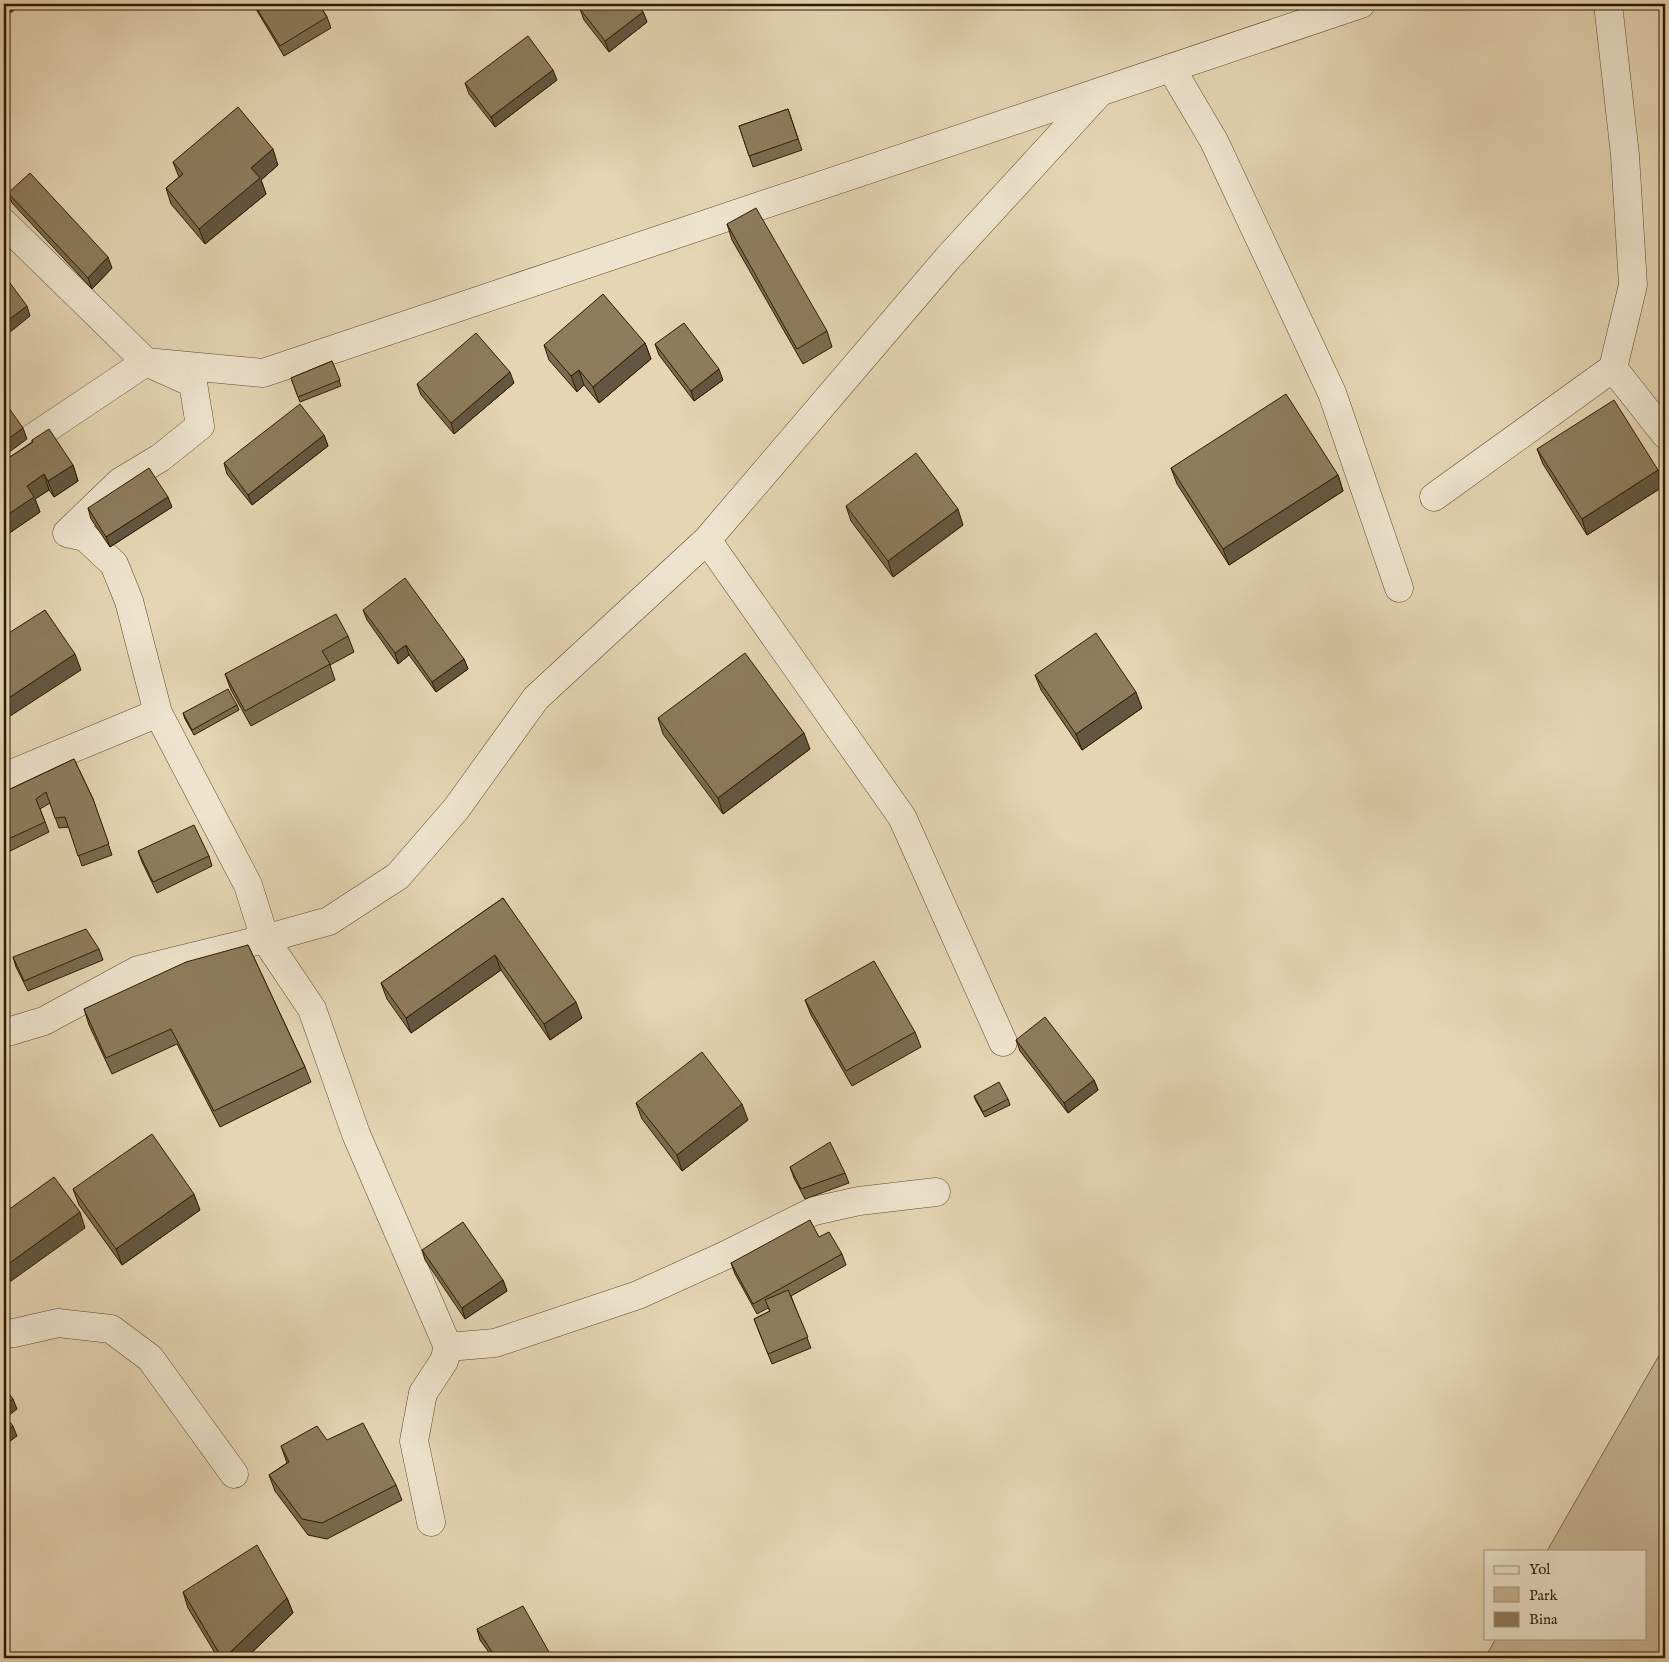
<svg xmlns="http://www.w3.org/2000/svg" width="1669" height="1662" viewBox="0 0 1669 1662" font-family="'IM FELL English',serif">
<rect width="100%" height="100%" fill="#e5d5b3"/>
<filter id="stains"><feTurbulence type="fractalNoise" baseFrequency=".004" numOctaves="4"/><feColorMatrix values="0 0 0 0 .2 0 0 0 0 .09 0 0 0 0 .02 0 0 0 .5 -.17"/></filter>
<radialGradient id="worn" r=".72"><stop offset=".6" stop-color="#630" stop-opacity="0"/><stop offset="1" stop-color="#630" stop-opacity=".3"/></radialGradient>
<path fill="#c6b595" stroke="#7b684a" d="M 1665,1345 L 1665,1658 L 1485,1658 L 1496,1638 L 1645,1638 L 1645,1551 L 1547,1551 Z"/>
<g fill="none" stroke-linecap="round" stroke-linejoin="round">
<defs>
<path id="minor" d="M 1608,4 L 1625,155 L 1633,285 L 1613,368 L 1665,434
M 1171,68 L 1214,141 L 1332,393 L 1399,588
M 4,457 L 146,362 L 193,383 L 200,426 L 160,458 L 120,482 L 67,533 L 85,537 L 114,564 L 129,601 L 158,713 L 248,885 L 265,939 L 312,1009 L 356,1134 L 448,1347 L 495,1343 L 638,1295 L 726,1255 L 814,1211 L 859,1201 L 936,1192
M 1434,497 L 1613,368
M 707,540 L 902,817 L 1003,1042
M 4,777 L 158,713
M 4,1033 L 44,1021 L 138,970 L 265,939 L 329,921 L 398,876 L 456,809 L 536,698 L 707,540 L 947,259 L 1100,92
M 4,1334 L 14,1333 L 58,1323 L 111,1329 L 150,1358 L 234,1474
M 431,1522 L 414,1441 L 423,1393 L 444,1361 L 448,1347"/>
<path id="tertiary" d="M 4,223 L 146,362 L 263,373 L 1361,4"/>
</defs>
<use href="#minor" stroke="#5d4a2d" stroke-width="29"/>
<use href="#tertiary" stroke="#5d4a2d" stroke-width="29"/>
<use href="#minor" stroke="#eee4ce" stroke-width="28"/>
<use href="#tertiary" stroke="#eee4ce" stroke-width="28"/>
</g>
<path fill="#7a6b50" stroke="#301b00" d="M 253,4 L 319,4 L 327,17 L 331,28 L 284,56 Z
M 580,9 L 643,12 L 647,22 L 609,52 L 584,20 Z
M 557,80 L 495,127 L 469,94 L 465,83 Z
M 788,109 L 802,150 L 753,167 L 739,126 Z
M 173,162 L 278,165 L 261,180 L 266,194 L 205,244 L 171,204 L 166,188 L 179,177 Z
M 8,193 L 112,268 L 92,289 L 12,203 Z
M 727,224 L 827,331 L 832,347 L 803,364 L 732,240 Z
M 645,343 L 651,359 L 599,403 L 584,385 L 577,392 L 549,360 L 544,345 Z
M 655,344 L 723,380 L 694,401 L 659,355 Z
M 332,361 L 341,386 L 300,402 L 291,378 Z
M 514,383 L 454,434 L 421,395 L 417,384 Z
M 324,435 L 328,446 L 252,505 L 227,474 L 224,463 Z
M 32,440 L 73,465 L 78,481 L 54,497 L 49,490 L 35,499 L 40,512 L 5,536 L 4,534 L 4,461 L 32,442 Z
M 1537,449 L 1664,486 L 1587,535 L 1543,464 Z
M 1171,468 L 1338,475 L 1343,491 L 1229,565 L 1177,484 Z
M 846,506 L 963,525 L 893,577 L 851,521 Z
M 172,507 L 110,547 L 91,519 L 88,508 Z
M 363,610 L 464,659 L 468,669 L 436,692 L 409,655 L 398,664 L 367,620 Z
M 348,636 L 354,652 L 330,665 L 335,680 L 251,726 L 231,690 L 225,674 Z
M 1035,675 L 1142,708 L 1082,750 L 1041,690 Z
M 237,705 L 239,710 L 194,735 L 185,719 L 183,713 Z
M 658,718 L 810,749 L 723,814 L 663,734 Z
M 74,759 L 93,799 L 112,855 L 82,866 L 69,827 L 59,828 L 50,803 L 40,809 L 49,832 L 4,854 L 4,792 Z
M 138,851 L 209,856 L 212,866 L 157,893 L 142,862 Z
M 503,898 L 582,1018 L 550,1040 L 501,970 L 411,1033 L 387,999 L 381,983 Z
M 4,907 L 8,919 L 4,921 Z
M 248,945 L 305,1067 L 311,1082 L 220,1127 L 177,1044 L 112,1074 L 89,1025 L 84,1009 Z
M 99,949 L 103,960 L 28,991 L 16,967 L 13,957 Z
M 805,1000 L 915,1032 L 921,1047 L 852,1086 L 811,1015 Z
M 1016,1040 L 1094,1080 L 1098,1090 L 1068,1113 L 1020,1051 Z
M 974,1096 L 1008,1099 L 1010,1105 L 985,1117 L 976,1101 Z
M 636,1103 L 748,1120 L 682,1171 L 642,1119 Z
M 790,1167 L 845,1173 L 849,1183 L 805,1199 L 794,1178 Z
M 73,1189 L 200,1210 L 122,1265 L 79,1205 Z
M 819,1237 L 842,1254 L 846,1265 L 791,1296 L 811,1348 L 772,1364 L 754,1319 L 770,1311 L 768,1308 L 757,1314 L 735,1274 L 731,1263 Z
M 422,1250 L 503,1280 L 507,1291 L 465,1319 L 425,1260 Z
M 327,1440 L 396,1485 L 402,1500 L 327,1539 L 308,1535 L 275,1491 L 269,1475 L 287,1463 L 281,1446 Z
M 183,1592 L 287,1598 L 293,1613 L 246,1658 L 218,1658 L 188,1608 Z
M 477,1629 L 549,1652 L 551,1658 L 493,1658 L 480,1640 Z"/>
<path fill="#635741" stroke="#301b00" d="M 4,4 L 14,4 L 16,9 L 4,17 Z
M 643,12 L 647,22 L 609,52 L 605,41 Z
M 553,70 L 557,80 L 495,127 L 491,117 Z
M 273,149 L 278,165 L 261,180 L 266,194 L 205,244 L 199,229 L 251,168 Z
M 108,257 L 112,268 L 92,289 L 88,278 Z
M 27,306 L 30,316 L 4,337 L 4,323 Z
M 645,343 L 651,359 L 599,403 L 593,387 Z
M 719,369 L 723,380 L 694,401 L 691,391 Z
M 579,370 L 584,385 L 577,392 L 571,376 Z
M 510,372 L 514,383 L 454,434 L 451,423 Z
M 23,428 L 27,439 L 4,456 L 4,442 Z
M 324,435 L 328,446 L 252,505 L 248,495 Z
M 73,465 L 78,481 L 54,497 L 48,481 Z
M 1658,470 L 1664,486 L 1587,535 L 1582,519 Z
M 44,474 L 49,490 L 35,499 L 40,512 L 5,536 L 4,532 L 4,517 L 27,486 Z
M 1338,475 L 1343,491 L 1229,565 L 1223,549 Z
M 168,497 L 172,507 L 110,547 L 106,537 Z
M 958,509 L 963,525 L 893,577 L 888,561 Z
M 406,645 L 409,655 L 398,664 L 395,653 Z
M 75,654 L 81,670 L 4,720 L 4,701 Z
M 464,659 L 468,669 L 436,692 L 432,682 Z
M 1136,692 L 1142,708 L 1082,750 L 1076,734 Z
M 804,733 L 810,749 L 723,814 L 718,798 Z
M 495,955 L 501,970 L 411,1033 L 406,1018 Z
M 576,1002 L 582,1018 L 550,1040 L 544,1024 Z
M 1094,1080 L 1098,1090 L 1068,1113 L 1064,1103 Z
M 742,1104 L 748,1120 L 682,1171 L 677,1155 Z
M 194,1194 L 200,1210 L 122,1265 L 116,1249 Z
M 80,1212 L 85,1228 L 4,1286 L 4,1267 Z
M 503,1280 L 507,1291 L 465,1319 L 462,1308 Z
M 13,1399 L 17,1409 L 4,1419 L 4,1406 Z
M 13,1426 L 17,1436 L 4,1446 L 4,1432 Z
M 287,1598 L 293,1613 L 246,1658 L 224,1658 Z"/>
<path fill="#8e7c5d" stroke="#301b00" d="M 254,4 L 319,4 L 327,17 L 280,46 Z
M 587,4 L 637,4 L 643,12 L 605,41 L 580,9 Z
M 528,36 L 553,70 L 491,117 L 465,83 Z
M 238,107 L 273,149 L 251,168 L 260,178 L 199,229 L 166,188 L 183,174 L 173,162 Z
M 788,109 L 798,139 L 749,156 L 739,126 Z
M 30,173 L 108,257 L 88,278 L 8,193 Z
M 756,208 L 827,331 L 797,349 L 727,224 Z
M 4,275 L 27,306 L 4,323 Z
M 603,294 L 645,343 L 593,387 L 579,370 L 571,376 L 544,345 Z
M 684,323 L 719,369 L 691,391 L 655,344 Z
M 476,333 L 510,372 L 451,423 L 417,384 Z
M 332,361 L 340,380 L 298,397 L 291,378 Z
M 1286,394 L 1338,475 L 1223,549 L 1171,468 Z
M 1614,400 L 1658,470 L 1582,519 L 1537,449 Z
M 4,401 L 23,428 L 4,442 Z
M 300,404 L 324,435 L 248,495 L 224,463 Z
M 49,429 L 73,465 L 48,481 L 44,474 L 27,486 L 34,497 L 4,517 L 4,461 L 33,442 L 32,440 Z
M 916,453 L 958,509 L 888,561 L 846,506 Z
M 149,468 L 168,497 L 106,537 L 88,508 Z
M 405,578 L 464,659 L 432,682 L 406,645 L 395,653 L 363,610 Z
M 45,610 L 75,654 L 4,701 L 4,636 Z
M 336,614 L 348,636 L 322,651 L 330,664 L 245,711 L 225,674 Z
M 1096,633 L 1136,692 L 1076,734 L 1035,675 Z
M 745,653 L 804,733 L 718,798 L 658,718 Z
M 228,689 L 237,705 L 192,730 L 183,713 Z
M 74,759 L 93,799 L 109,844 L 78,856 L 65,817 L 55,818 L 46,792 L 36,799 L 45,822 L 4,841 L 4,792 Z
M 194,825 L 209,856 L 153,882 L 138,851 Z
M 503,898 L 576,1002 L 544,1024 L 495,955 L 406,1018 L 381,983 Z
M 86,929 L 99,949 L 24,981 L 13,957 Z
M 248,945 L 305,1067 L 214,1111 L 171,1029 L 106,1058 L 84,1009 L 186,962 Z
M 874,961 L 915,1032 L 846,1071 L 805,1000 Z
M 1045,1017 L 1094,1080 L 1064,1103 L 1016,1040 Z
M 702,1052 L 742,1104 L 677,1155 L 636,1103 Z
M 999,1082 L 1008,1099 L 983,1112 L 974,1096 Z
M 152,1134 L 194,1194 L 116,1249 L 73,1189 Z
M 830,1142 L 845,1173 L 801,1189 L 790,1167 Z
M 54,1177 L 80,1212 L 4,1267 L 4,1213 Z
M 810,1220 L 819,1237 L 829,1232 L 842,1254 L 753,1304 L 731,1263 Z
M 463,1222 L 503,1280 L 462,1308 L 422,1250 Z
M 788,1290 L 808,1337 L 768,1354 L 754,1319 L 770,1311 L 765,1300 Z
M 4,1387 L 13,1399 L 4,1406 Z
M 4,1414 L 13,1426 L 4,1432 Z
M 363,1423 L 396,1485 L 322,1523 L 302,1519 L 269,1475 L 289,1462 L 281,1446 L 317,1426 L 327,1440 Z
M 257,1545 L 287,1598 L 224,1658 L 222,1658 L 183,1592 Z
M 523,1606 L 549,1652 L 532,1658 L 496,1658 L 477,1629 Z"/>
<rect width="1669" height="1662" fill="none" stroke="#e5d5b3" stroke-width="20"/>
<rect x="5" y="5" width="1659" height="1652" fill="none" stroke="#301b00" stroke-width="2.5"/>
<rect x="10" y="10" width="1649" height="1642" fill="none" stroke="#301b00"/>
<rect x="1484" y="1550" width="162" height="90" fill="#eee4ce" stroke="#a2947c"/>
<rect x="1494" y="1566" width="25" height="8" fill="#eee4ce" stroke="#a2947c"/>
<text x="1529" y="1574" font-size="15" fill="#301b00">Yol</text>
<rect x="1494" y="1587" width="25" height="15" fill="#c6b595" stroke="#a2947c"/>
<text x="1529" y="1600" font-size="15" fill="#301b00">Park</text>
<rect x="1494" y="1612" width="25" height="15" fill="#8e7c5d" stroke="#a2947c"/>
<text x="1529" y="1624" font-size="15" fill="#301b00">Bina</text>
<rect width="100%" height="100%" filter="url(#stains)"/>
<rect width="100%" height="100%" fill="url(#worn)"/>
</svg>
